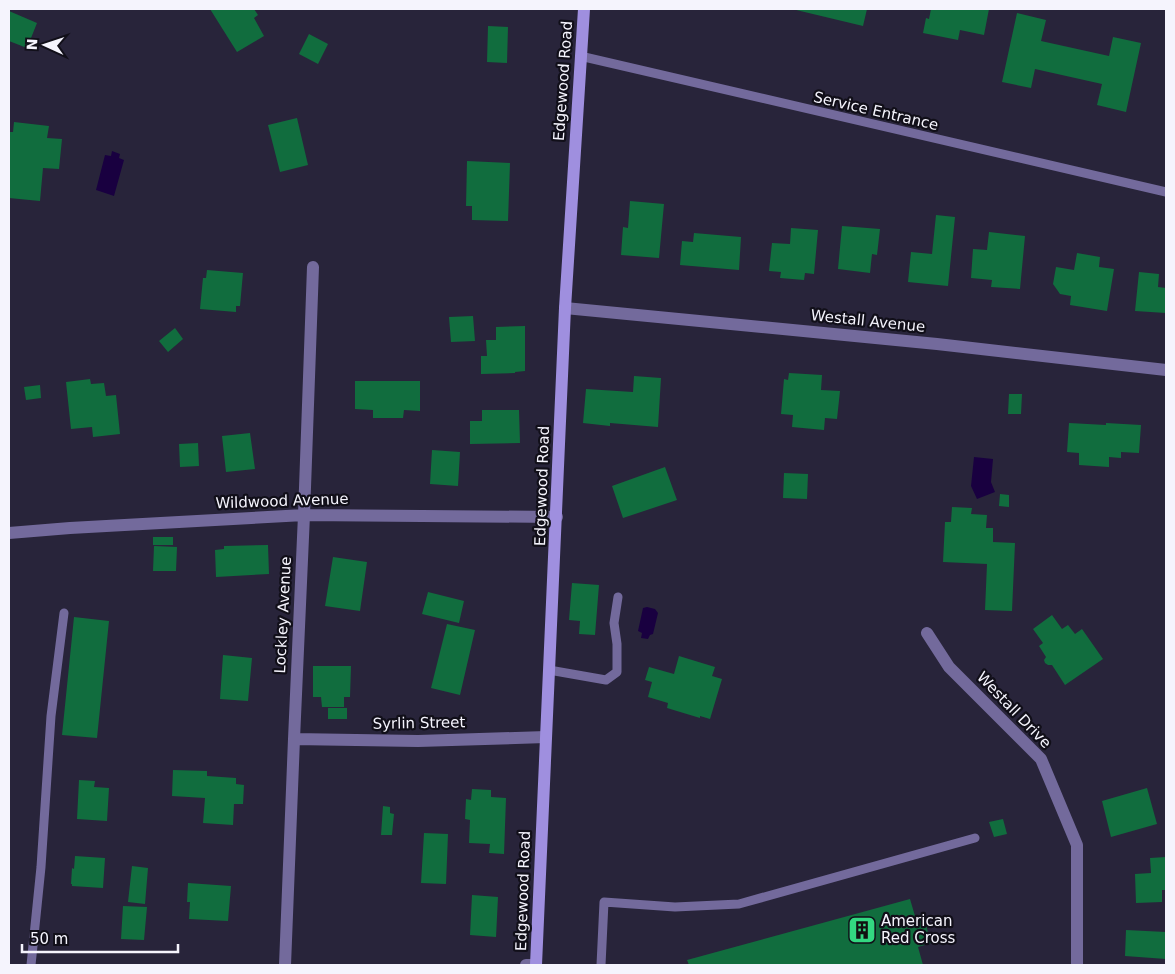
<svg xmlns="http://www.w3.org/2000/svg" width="1175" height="974" viewBox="0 0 1175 974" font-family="'DejaVu Sans',sans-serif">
<rect width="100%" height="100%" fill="#28243a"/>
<path fill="#190040" d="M 112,151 L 120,154 L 119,158 L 124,160 L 114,196 L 96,190 L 105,155 L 111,156 Z
M 974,457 L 993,459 L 991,482 L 995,492 L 977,499 L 971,486 Z
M 647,607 L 655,609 L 658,613 L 653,634 L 650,635 L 648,639 L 641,638 L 642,633 L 638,631 L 643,608 Z"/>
<path fill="#116d3e" d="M 210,9 L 254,9 L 258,15 L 254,18 L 264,36 L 237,52 Z
M 792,9 L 867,9 L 863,26 Z
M 931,9 L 989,9 L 984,35 L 960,30 L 958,40 L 923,33 L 926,18 L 929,19 Z
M 9,11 L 37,23 L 27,48 L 9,41 Z
M 1017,13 L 1046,20 L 1041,41 L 1109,56 L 1113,37 L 1141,43 L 1126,112 L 1097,105 L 1102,84 L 1035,69 L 1031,88 L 1002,82 Z
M 488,26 L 508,27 L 507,63 L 487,62 Z
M 309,34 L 328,44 L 318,64 L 299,54 Z
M 297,118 L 308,165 L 280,172 L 268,125 Z
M 14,122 L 49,126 L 47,138 L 62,139 L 59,169 L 43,168 L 40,201 L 9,198 L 9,132 L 13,132 Z
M 467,161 L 510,163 L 508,221 L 472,220 L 472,206 L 466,206 Z
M 630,201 L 664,204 L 659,258 L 621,255 L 623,227 L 628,228 Z
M 936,215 L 955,217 L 948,286 L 908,282 L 911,252 L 932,254 Z
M 842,226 L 880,229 L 877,255 L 872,254 L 870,273 L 838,269 Z
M 791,228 L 818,230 L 814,274 L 805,273 L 804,280 L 780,278 L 781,272 L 769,271 L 772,243 L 790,244 Z
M 989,232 L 1025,236 L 1020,289 L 991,287 L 992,280 L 971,278 L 973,249 L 987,250 Z
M 694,233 L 741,237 L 739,270 L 680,265 L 682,241 L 693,242 Z
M 1077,253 L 1100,257 L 1099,267 L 1114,269 L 1107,311 L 1070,305 L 1071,296 L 1060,294 L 1053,284 L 1056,267 L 1074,270 Z
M 207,270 L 243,273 L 240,306 L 236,306 L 236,312 L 200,309 L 203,278 L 206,278 Z
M 1139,272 L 1159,274 L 1158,287 L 1166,288 L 1166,313 L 1135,311 Z
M 473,316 L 475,341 L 451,342 L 449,317 Z
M 525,326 L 525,371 L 515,372 L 515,373 L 481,374 L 481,356 L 487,356 L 486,340 L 496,340 L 496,327 Z
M 175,328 L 183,339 L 168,352 L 159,341 Z
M 789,373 L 822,375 L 821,390 L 840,391 L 837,419 L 825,418 L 824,430 L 792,427 L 793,415 L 781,414 L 784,379 L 788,380 Z
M 634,376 L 661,378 L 658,427 L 610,423 L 610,426 L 583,423 L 586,389 L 633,392 Z
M 90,379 L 91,384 L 104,383 L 106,396 L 116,395 L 120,434 L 93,437 L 92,427 L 71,429 L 66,382 Z
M 355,381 L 420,381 L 420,411 L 404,410 L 403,418 L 373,418 L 373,410 L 355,409 Z
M 40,385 L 41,398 L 26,400 L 24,387 Z
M 1009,394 L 1022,394 L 1021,414 L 1008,414 Z
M 482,410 L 519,410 L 520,443 L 470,444 L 470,421 L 482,421 Z
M 1069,423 L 1106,425 L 1106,423 L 1141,425 L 1139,453 L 1121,452 L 1121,458 L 1109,457 L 1109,467 L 1079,465 L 1079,453 L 1067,452 Z
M 250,433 L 255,469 L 226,472 L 222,436 Z
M 198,443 L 199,466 L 180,467 L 179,444 Z
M 432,450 L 460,452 L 458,486 L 430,484 Z
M 665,467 L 677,500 L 623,518 L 612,486 Z
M 784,473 L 808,474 L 807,499 L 783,498 Z
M 1000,494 L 1009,495 L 1009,507 L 999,506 Z
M 952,507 L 972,508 L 971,514 L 987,515 L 986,528 L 993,528 L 993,542 L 1015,543 L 1012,611 L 985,610 L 987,564 L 943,562 L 945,522 L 951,522 Z
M 153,537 L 173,537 L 173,545 L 153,545 Z
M 268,545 L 269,574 L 216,577 L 215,550 L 224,549 L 224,546 Z
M 154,546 L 177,547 L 176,571 L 153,571 Z
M 333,557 L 367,562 L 360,611 L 325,606 Z
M 572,583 L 599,585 L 595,635 L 579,634 L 580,621 L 569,620 Z
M 428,592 L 464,601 L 459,623 L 422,614 Z
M 1052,615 L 1062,629 L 1068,625 L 1075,634 L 1082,629 L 1103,659 L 1065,685 L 1052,665 L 1048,665 L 1045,663 L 1044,660 L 1046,657 L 1039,646 L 1043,643 L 1033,629 Z
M 74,617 L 109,621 L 97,738 L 62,735 Z
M 447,624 L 475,630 L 460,695 L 431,688 Z
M 223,655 L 252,658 L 248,701 L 220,699 Z
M 679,656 L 715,667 L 712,676 L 722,679 L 710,719 L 700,716 L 700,718 L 667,708 L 668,703 L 648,697 L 652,682 L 645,680 L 649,667 L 674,674 Z
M 313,666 L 351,666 L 350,697 L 344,697 L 344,707 L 322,707 L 321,697 L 313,697 Z
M 328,708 L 347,708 L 347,719 L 328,719 Z
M 173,770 L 207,771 L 207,776 L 236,778 L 236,784 L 244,785 L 243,804 L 234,804 L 233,825 L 203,823 L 205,798 L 172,796 Z
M 79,780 L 95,781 L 94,787 L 109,788 L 107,821 L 77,819 Z
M 1147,788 L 1157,824 L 1111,837 L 1102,801 Z
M 472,789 L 491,790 L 491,797 L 506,798 L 504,854 L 489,853 L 490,844 L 469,843 L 470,820 L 465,819 L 466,799 L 471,800 Z
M 383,806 L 390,807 L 390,813 L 394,814 L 392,835 L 381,835 Z
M 1003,819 L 1007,834 L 994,837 L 989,822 Z
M 424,833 L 448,834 L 446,884 L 421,883 Z
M 75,856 L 105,858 L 103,888 L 72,886 L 72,884 L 71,884 L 72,868 L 74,869 Z
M 1166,857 L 1166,890 L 1162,890 L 1162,902 L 1136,903 L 1135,874 L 1151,873 L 1150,858 Z
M 132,866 L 148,868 L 145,904 L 128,902 Z
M 188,883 L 231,886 L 228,921 L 189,919 L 190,902 L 187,902 Z
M 472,895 L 498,897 L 496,937 L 470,935 Z
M 910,899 L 915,916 L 923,914 L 931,943 L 918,947 L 923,965 L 689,965 L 687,960 Z
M 123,906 L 147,907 L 144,940 L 121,939 Z
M 1126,930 L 1166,932 L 1166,959 L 1125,956 Z"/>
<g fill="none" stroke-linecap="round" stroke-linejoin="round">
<path stroke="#736a9c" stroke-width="9" d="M 580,56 L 1166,192
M 549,670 L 606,680 L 617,672 L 617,644 L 614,623 L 618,597
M 31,965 L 41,867 L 51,716 L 64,613
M 601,965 L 604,902 L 675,907 L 739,904 L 975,838"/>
<path stroke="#736a9c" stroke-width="12" d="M 565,308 L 937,344 L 1166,370
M 9,533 L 70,528 L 304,515 L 557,517
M 927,633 L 949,667 L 1041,759 L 1077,845 L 1077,965
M 294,739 L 418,741 L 546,737
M 285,965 L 294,739 L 304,515 L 313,267
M 526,965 L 536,965"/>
<path stroke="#9f8fdf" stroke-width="12" d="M 536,965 L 565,308 L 584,9"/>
</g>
<defs>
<symbol id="building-square" viewBox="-11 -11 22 22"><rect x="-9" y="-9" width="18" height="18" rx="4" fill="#33d881" stroke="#110f19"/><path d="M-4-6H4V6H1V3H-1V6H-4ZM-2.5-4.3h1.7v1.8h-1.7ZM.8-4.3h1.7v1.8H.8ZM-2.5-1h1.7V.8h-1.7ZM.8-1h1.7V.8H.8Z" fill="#111"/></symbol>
</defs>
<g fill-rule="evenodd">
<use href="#building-square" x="846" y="914" width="32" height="32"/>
</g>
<g text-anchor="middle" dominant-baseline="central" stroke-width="4.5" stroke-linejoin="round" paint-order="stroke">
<g font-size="15" fill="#f5f4fd" stroke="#110f19">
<text transform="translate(563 81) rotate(-86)">Edgewood Road</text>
<text transform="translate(876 111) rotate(13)">Service Entrance</text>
<text transform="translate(868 321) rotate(6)">Westall Avenue</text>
<text transform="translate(542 486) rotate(-88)">Edgewood Road</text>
<text transform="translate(282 501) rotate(-2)">Wildwood Avenue</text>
<text transform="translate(283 615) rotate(-87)">Lockley Avenue</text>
<text transform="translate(1014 710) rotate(46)">Westall Drive</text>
<text transform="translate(419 723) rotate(-1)">Syrlin Street</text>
<text transform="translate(523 891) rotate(-88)">Edgewood Road</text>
</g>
<g font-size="15" fill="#f5f4fd" stroke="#110f19" text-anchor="start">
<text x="881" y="921">American<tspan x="881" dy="17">Red Cross</tspan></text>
</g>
</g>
<rect width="1175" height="974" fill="none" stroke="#f5f4fd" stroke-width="20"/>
<g transform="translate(45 45) rotate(273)" stroke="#110f19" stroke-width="4" paint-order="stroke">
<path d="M0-4L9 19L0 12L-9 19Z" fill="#f5f4fd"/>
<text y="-8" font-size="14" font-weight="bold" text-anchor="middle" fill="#f5f4fd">N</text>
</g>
<path d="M22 944v8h156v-8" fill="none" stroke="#f5f4fd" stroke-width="2.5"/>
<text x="30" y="944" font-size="15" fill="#f5f4fd" stroke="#110f19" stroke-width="4" paint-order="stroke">50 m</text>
</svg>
